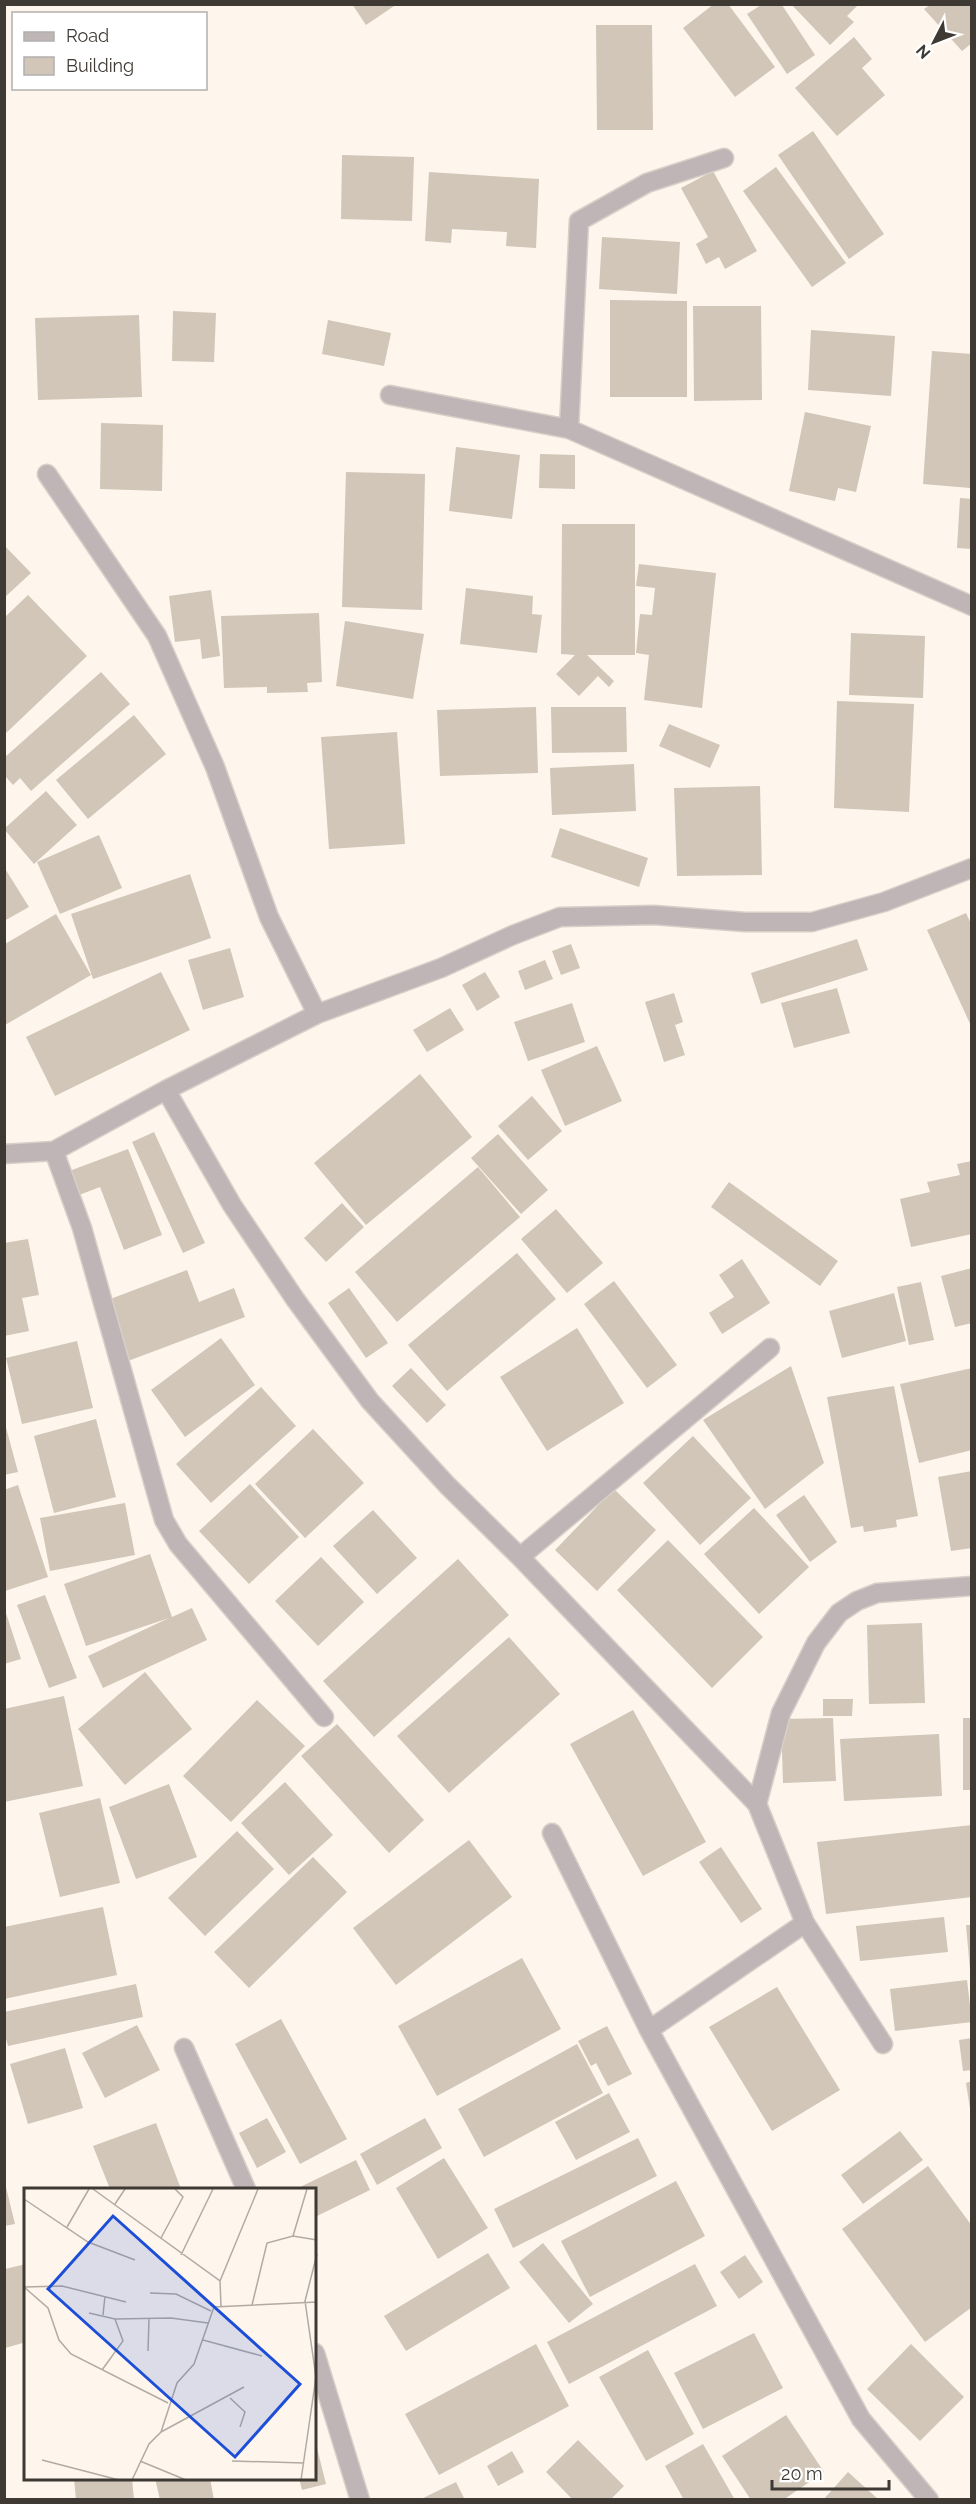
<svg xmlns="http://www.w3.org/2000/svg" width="976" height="2504" viewBox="0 0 976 2504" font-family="Raleway,sans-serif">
<rect width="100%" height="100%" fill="#fef5ed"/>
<path fill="#d1c6b7" d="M 352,4 L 397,4 L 366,25 Z
M 714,4 L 728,4 L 775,67 L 735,97 L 683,28 Z
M 791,4 L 859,4 L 847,16 L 854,22 L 830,45 Z
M 761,5 L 782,5 L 815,55 L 787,74 L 747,14 Z
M 930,5 L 968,5 L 972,8 L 972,43 L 962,51 L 924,9 Z
M 596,25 L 652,25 L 653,130 L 597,130 Z
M 854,37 L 872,59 L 862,68 L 885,95 L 837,136 L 795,88 Z
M 813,131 L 884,234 L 849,259 L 778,155 Z
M 342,155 L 414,157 L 412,221 L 341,219 Z
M 776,167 L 846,263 L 812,287 L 743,191 Z
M 713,171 L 757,251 L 725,269 L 719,257 L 706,264 L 696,244 L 708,237 L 681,188 Z
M 429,172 L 539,179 L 536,248 L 506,246 L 507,232 L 452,229 L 451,243 L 425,241 Z
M 602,237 L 680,242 L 677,294 L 599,289 Z
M 610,300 L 687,301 L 687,397 L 610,397 Z
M 693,306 L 761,306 L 762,400 L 694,401 Z
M 173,311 L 216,313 L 214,362 L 172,361 Z
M 139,315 L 142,397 L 38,400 L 35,318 Z
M 328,320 L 391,333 L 384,366 L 322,354 Z
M 811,330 L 895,336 L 891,396 L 808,390 Z
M 932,351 L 972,354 L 970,488 L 923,484 Z
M 805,412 L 871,426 L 856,492 L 838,488 L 835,501 L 789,491 Z
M 101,423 L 163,425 L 162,491 L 100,489 Z
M 456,447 L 520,455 L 512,519 L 449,511 Z
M 540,454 L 575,455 L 575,489 L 539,488 Z
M 346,472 L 425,474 L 422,610 L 342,607 Z
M 960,498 L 972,499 L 972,549 L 957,548 Z
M 562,524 L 635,524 L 635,655 L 587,655 L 614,681 L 609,687 L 598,676 L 579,696 L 556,674 L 575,655 L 561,654 Z
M 4,545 L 31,573 L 4,598 Z
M 639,564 L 716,573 L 702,708 L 644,700 L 649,655 L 636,653 L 640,614 L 652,615 L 655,588 L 636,586 Z
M 466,588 L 533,596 L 532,614 L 542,615 L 537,653 L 460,644 Z
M 211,590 L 220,656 L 202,659 L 200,639 L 175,642 L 169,596 Z
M 28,595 L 87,656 L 4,735 L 4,618 Z
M 319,613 L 322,682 L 307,683 L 308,692 L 267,693 L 267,687 L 224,688 L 221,616 Z
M 345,621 L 424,634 L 413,699 L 336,686 Z
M 851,633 L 925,636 L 923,698 L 849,695 Z
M 101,672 L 130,704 L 31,791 L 20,778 L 13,785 L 5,776 L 5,757 Z
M 837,701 L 914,704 L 909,812 L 834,808 Z
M 536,707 L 538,773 L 440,776 L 437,710 Z
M 551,707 L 626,707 L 627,752 L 552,753 Z
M 134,715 L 166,754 L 88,819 L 56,780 Z
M 669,724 L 720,745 L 710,768 L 659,746 Z
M 397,732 L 405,844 L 329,849 L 321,737 Z
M 634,764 L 636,811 L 552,815 L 550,768 Z
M 760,786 L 762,875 L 677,876 L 674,788 Z
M 46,791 L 77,825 L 34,864 L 4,829 Z
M 560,828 L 648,858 L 639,887 L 551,857 Z
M 99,835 L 122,888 L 60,914 L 37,862 Z
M 4,867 L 29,907 L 4,921 Z
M 190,874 L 211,938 L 93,979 L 71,914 Z
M 966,913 L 972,926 L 972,1028 L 927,930 Z
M 56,914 L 91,975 L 5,1025 L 5,944 Z
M 857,939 L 868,970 L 761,1004 L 751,973 Z
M 571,944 L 580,968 L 561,975 L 552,951 Z
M 230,948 L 244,997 L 203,1010 L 188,960 Z
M 545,960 L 553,979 L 525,990 L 518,971 Z
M 161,972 L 190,1030 L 55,1096 L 26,1037 Z
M 485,972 L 500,997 L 477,1011 L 462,985 Z
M 837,988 L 850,1033 L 794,1048 L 781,1003 Z
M 674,993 L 683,1022 L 675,1025 L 685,1055 L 664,1062 L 645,1002 Z
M 572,1003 L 585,1042 L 528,1061 L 514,1022 Z
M 450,1008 L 464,1030 L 427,1052 L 413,1030 Z
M 597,1046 L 622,1101 L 565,1126 L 541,1070 Z
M 420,1074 L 472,1137 L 366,1225 L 314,1163 Z
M 532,1096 L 562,1131 L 528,1160 L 498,1126 Z
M 154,1132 L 205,1243 L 183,1253 L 132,1142 Z
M 498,1134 L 548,1190 L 521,1214 L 471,1158 Z
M 128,1149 L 162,1235 L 124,1250 L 100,1187 L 74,1197 L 64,1173 Z
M 972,1161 L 972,1234 L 911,1247 L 900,1199 L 930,1192 L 927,1182 L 960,1175 L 957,1164 Z
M 478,1167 L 520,1217 L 397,1322 L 355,1272 Z
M 729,1182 L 838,1261 L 820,1286 L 711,1207 Z
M 342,1203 L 364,1227 L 326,1262 L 304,1238 Z
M 556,1209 L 603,1263 L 567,1293 L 521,1239 Z
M 28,1239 L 39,1295 L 22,1298 L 29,1331 L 4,1336 L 4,1243 Z
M 517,1253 L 556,1299 L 447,1391 L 408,1345 Z
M 742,1259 L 770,1303 L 722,1334 L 709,1313 L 734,1297 L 719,1275 Z
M 972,1268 L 972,1323 L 955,1327 L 941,1276 Z
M 187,1270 L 199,1302 L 234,1288 L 245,1317 L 128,1361 L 105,1301 Z
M 614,1281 L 677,1365 L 647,1388 L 584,1304 Z
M 921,1282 L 934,1340 L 909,1345 L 897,1287 Z
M 349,1288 L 388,1343 L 366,1358 L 328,1303 Z
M 894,1293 L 906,1341 L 842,1358 L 829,1311 Z
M 577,1328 L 624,1403 L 547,1451 L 500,1377 Z
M 221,1338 L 255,1385 L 185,1437 L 151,1390 Z
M 77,1341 L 93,1408 L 22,1424 L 6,1358 Z
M 791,1366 L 824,1463 L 765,1509 L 703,1420 Z
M 411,1368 L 446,1405 L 427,1423 L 392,1386 Z
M 972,1368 L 972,1450 L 919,1463 L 900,1384 Z
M 894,1386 L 918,1516 L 896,1520 L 897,1527 L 864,1532 L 863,1526 L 851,1528 L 827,1397 Z
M 261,1387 L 296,1426 L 211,1503 L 176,1464 Z
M 96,1419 L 116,1497 L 54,1513 L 34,1436 Z
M 4,1420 L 18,1472 L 4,1475 Z
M 313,1429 L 364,1483 L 305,1538 L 255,1484 Z
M 693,1436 L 751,1498 L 700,1545 L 643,1483 Z
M 972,1471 L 972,1548 L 951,1551 L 938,1477 Z
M 250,1484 L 299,1537 L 249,1584 L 199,1531 Z
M 18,1485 L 48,1577 L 5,1591 L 4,1490 Z
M 614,1489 L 656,1530 L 597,1591 L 555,1550 Z
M 804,1495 L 837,1542 L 810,1562 L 776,1515 Z
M 125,1503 L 135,1555 L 50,1571 L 40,1518 Z
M 754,1508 L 809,1567 L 759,1614 L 704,1554 Z
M 373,1510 L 417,1558 L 377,1594 L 333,1546 Z
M 668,1540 L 763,1637 L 712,1688 L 617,1590 Z
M 150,1554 L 172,1617 L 192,1608 L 207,1640 L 103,1688 L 88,1656 L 169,1618 L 86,1646 L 64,1584 Z
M 321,1557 L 364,1602 L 318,1646 L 275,1601 Z
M 458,1559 L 509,1615 L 374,1737 L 323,1681 Z
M 45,1595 L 77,1678 L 49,1688 L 17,1605 Z
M 4,1607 L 21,1659 L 4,1664 Z
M 922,1623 L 925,1703 L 869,1704 L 867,1625 Z
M 509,1637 L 560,1694 L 449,1793 L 397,1736 Z
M 145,1672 L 192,1729 L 125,1785 L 78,1729 Z
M 64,1696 L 83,1786 L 4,1802 L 4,1709 Z
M 823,1699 L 853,1699 L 852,1716 L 823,1716 Z
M 257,1700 L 305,1746 L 231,1822 L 183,1776 Z
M 633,1710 L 706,1842 L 643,1876 L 570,1744 Z
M 833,1718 L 836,1781 L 783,1783 L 781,1719 Z
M 963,1718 L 972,1718 L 972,1790 L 963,1790 Z
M 337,1724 L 424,1820 L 389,1853 L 301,1756 Z
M 939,1734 L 942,1796 L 844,1801 L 840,1739 Z
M 285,1782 L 333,1835 L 289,1875 L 241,1823 Z
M 169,1784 L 197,1857 L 136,1879 L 109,1807 Z
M 100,1798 L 120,1883 L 60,1897 L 39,1813 Z
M 972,1825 L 972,1897 L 826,1914 L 817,1842 Z
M 237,1831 L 274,1869 L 205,1936 L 168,1898 Z
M 469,1840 L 512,1897 L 396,1985 L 353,1928 Z
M 721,1847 L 762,1909 L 741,1923 L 699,1862 Z
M 313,1857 L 347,1892 L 249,1988 L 214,1952 Z
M 103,1907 L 117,1975 L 4,1999 L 4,1927 Z
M 944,1917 L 948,1952 L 860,1961 L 856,1926 Z
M 966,1925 L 972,1925 L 972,1970 L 970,1970 Z
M 522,1958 L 561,2029 L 437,2096 L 398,2026 Z
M 967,1980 L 972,2022 L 895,2031 L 890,1989 Z
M 136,1984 L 143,2017 L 8,2046 L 4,2032 L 4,2012 Z
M 777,1987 L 840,2090 L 772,2131 L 709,2027 Z
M 281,2019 L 347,2139 L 300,2164 L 235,2044 Z
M 137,2025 L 160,2070 L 105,2098 L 82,2053 Z
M 607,2026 L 632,2074 L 608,2086 L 596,2063 L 591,2066 L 578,2041 Z
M 972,2038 L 972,2070 L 963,2071 L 959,2040 Z
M 577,2044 L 603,2093 L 484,2157 L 458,2109 Z
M 65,2048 L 83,2108 L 28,2124 L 10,2064 Z
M 972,2081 L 972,2109 L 970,2109 L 966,2083 Z
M 609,2093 L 630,2132 L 576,2160 L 555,2122 Z
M 267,2118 L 286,2152 L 257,2168 L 239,2133 Z
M 425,2118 L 442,2148 L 377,2185 L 360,2154 Z
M 156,2123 L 181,2189 L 110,2189 L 93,2146 Z
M 900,2131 L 923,2160 L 863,2204 L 841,2175 Z
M 638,2138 L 657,2176 L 513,2248 L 494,2209 Z
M 444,2158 L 488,2228 L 438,2259 L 396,2188 Z
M 356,2160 L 370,2190 L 315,2217 L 315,2189 L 296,2189 Z
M 928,2166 L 972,2226 L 972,2307 L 925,2342 L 842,2229 Z
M 4,2179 L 15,2224 L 4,2226 Z
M 676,2181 L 705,2236 L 590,2297 L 561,2241 Z
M 543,2243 L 593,2304 L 569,2323 L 519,2262 Z
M 488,2253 L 510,2288 L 406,2351 L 384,2316 Z
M 745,2255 L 763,2282 L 739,2299 L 720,2272 Z
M 26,2264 L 26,2342 L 5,2348 L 5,2269 Z
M 695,2264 L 717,2306 L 569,2384 L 547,2342 Z
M 754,2333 L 783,2388 L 703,2429 L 674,2373 Z
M 536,2344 L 569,2406 L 439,2475 L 405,2414 Z
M 911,2344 L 964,2397 L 920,2441 L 867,2389 Z
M 648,2350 L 694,2434 L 646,2461 L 599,2377 Z
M 786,2415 L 824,2472 L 783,2500 L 751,2500 L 722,2456 Z
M 578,2440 L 624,2486 L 610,2500 L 573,2500 L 546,2472 Z
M 316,2444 L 326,2484 L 302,2490 L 299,2478 L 315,2478 Z
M 703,2444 L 735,2500 L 684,2500 L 665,2466 Z
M 512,2451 L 524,2472 L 498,2486 L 487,2466 Z
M 848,2472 L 879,2500 L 823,2500 Z
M 74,2478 L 132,2478 L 134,2500 L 76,2500 Z
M 155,2478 L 210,2478 L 214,2500 L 160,2500 Z
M 456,2482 L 465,2500 L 419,2500 Z"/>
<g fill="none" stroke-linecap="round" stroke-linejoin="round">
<defs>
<path id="street" d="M 390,395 L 569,429 L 972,606
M 569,429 L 579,221 L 647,183 L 724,158
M 47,474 L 157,636 L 215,767 L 269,917 L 317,1014
M 166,1090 L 232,1205 L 295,1299 L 370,1401 L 447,1485 L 520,1557 L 757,1804 L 805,1923 L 883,2044
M 54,1151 L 82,1228 L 164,1520 L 178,1544 L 324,1717
M 4,1154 L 54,1151 L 166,1090 L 317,1014 L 441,968 L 513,935 L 560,917 L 654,915 L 745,922 L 812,922 L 884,902 L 972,868
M 520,1557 L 770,1348
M 757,1804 L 781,1713 L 816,1643 L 839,1613 L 857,1601 L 877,1593 L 972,1586
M 552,1833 L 649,2030 L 861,2419 L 929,2500
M 649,2030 L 805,1923
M 184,2048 L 246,2189
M 315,2353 L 360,2500"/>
</defs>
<use href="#street" stroke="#d8cfc8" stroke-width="21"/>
<use href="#street" stroke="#bfb5b6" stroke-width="18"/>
</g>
<g transform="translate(24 2188)">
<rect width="292" height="292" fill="#fef5ed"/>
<path fill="none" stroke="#b2aaa3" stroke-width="1.5" d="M 69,1 L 196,93 L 197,118M 0,11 L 64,54 L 111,72M 91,16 L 101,1M 43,39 L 65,1M 269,48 L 283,1M 137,50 L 159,9 L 151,1M 157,67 L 189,1M 196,93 L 234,1M 0,99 L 24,120 L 35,152 L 47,166 L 144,215M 0,99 L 38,98 L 102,114M 126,105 L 152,106 L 187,123M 228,117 L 243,55 L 269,48 L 293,52M 65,125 L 91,131 L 147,130 L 184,135M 79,127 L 81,108M 179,152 L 238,168M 124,163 L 125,130M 78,182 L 99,153 L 91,131M 206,210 L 221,224 L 216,239M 137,244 L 220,199M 18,272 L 95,292M 116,273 L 162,292M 208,273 L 280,275M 108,292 L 125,256 L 137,244 L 153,195 L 170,176 L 190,119 L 293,114M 277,292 L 292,189 L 281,113 L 293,66"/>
<path fill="#1d4ed8" fill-opacity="0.15" stroke="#1d4ed8" stroke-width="3" d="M 89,28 L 276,196 L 211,269 L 24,101 Z"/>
<rect width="292" height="292" fill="none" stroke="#3f3934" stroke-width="3"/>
</g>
<rect width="976" height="2504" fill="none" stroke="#3f3934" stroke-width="12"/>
<rect x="12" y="12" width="195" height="78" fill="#ffffff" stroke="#b2b0ae" stroke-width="1.5"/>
<rect x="24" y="32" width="30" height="9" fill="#bfb5b6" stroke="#b2b0ae" stroke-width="1.5"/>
<text x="66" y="42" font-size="18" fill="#3f3934">Road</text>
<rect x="24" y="57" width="30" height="18" fill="#d1c6b7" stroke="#b2b0ae" stroke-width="1.5"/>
<text x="66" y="72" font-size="18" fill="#3f3934">Building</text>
<g transform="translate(934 42) rotate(228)" stroke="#ffffff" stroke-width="4.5" paint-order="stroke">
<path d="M0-4.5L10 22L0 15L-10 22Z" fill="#3f3934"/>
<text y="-9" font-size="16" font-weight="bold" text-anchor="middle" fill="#3f3934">N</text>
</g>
<path d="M772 2480v9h117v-9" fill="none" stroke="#3f3934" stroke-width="3"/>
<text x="781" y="2480" font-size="18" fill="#3f3934" stroke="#ffffff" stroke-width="4.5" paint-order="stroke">20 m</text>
</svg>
